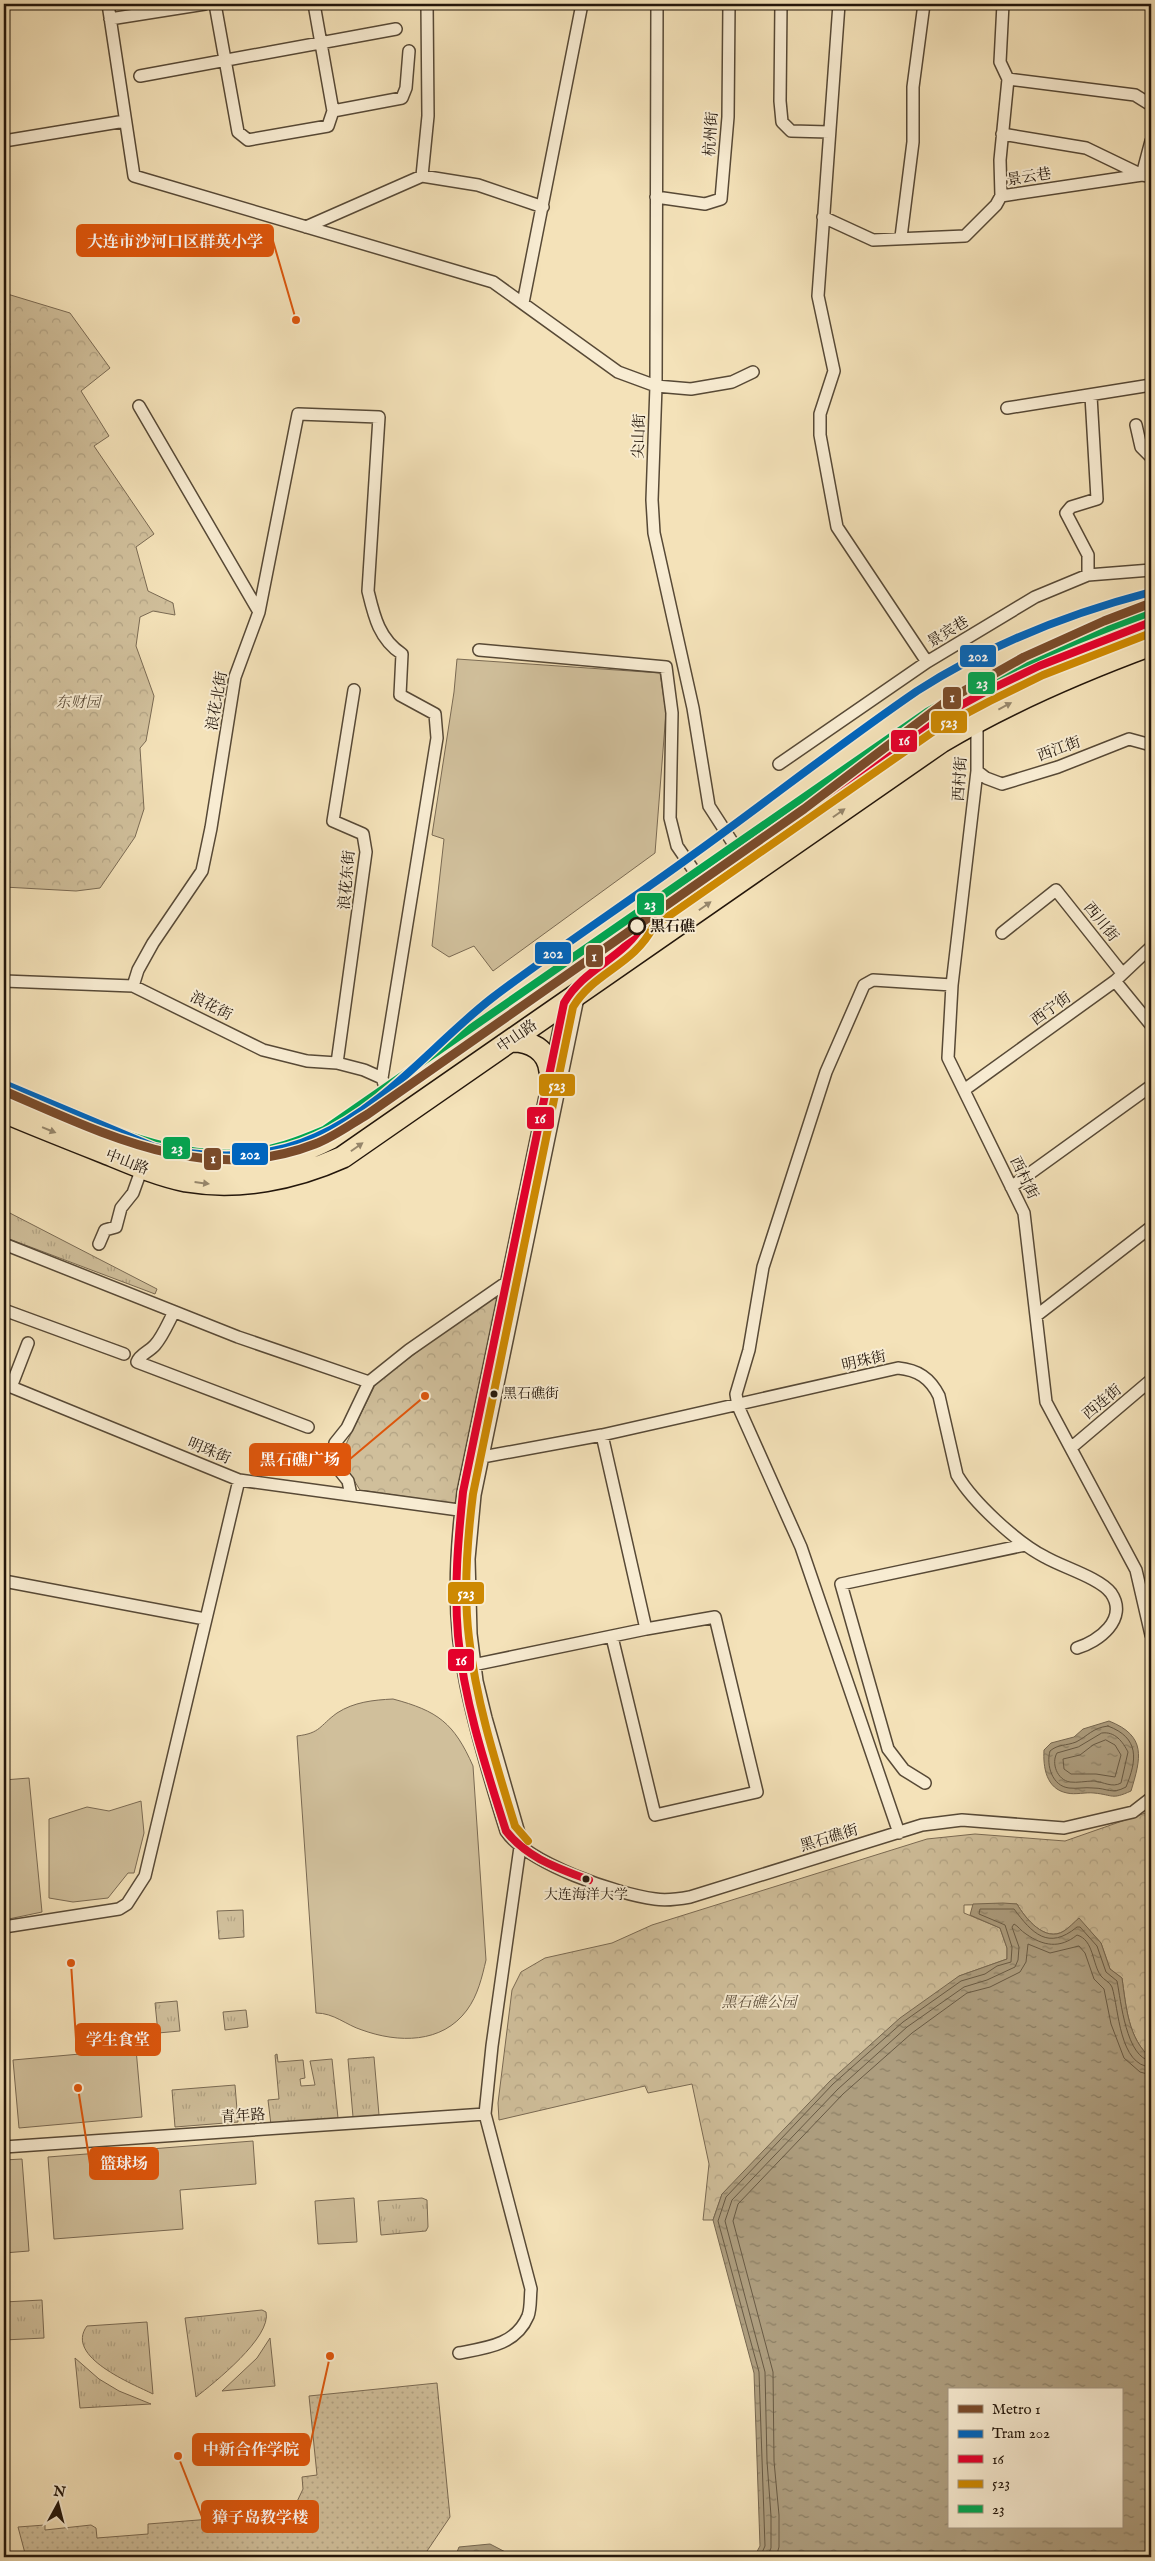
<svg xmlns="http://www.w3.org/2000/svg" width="1155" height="2561" viewBox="0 0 1155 2561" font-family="'IM FELL English','Noto Serif SC',serif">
<defs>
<pattern id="grass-tufts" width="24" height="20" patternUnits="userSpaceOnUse" patternTransform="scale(1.25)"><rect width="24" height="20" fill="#d0bf9b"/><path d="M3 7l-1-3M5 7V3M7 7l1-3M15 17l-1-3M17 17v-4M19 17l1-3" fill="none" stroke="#b2a384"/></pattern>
<pattern id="forest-crowns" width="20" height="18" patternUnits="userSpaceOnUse" patternTransform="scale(1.25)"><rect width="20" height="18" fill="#d0bf9b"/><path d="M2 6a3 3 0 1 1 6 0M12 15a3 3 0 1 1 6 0" fill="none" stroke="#b2a384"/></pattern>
<pattern id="garden-dots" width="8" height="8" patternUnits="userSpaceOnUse" patternTransform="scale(1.25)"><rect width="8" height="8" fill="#d0bf9b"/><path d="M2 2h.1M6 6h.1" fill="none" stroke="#b2a384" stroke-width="1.8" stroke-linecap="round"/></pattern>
<pattern id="water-ripples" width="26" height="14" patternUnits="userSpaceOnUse" patternTransform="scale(1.25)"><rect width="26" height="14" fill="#ad9d7e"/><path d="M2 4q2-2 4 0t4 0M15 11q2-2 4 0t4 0" fill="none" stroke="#8c7f65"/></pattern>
</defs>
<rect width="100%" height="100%" fill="#f4e2b9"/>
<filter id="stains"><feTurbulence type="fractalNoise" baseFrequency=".004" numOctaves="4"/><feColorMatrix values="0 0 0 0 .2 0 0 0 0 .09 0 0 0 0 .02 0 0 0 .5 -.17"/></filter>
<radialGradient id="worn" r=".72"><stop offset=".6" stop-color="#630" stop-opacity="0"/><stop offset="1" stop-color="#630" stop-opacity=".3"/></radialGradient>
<path fill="url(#grass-tufts)" stroke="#7a6a53" d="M 4,1210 L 157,1289 L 155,1294 L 4,1237 Z
M 243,1910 L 244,1937 L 219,1939 L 217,1911 Z
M 177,2001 L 180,2031 L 158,2033 L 155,2003 Z
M 246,2010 L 248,2027 L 225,2030 L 223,2012 Z
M 277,2054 L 278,2062 L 303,2060 L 305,2078 L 300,2079 L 301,2086 L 315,2085 L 310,2061 L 332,2059 L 338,2118 L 271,2125 L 268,2100 L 279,2099 L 275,2055 Z
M 374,2057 L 379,2115 L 353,2117 L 348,2059 Z
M 235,2085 L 238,2122 L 175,2127 L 172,2090 Z
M 422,2198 L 427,2200 L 428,2227 L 426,2231 L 381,2235 L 378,2201 Z
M 42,2300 L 44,2338 L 4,2340 L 4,2302 Z
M 262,2310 L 266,2312 C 272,2337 214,2383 196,2397 L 185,2318 Z
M 147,2322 L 153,2394 C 133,2384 64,2357 87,2326 Z
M 270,2338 L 275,2386 L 222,2391 L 257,2358 Z
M 75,2358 L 99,2379 L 119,2391 L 151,2404 L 80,2408 Z"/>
<path fill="url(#forest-crowns)" stroke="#7a6a53" d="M 4,293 L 70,313 L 110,368 L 81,391 L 109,436 L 94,446 L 154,534 L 136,547 L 148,591 L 173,603 L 175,615 L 153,611 L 140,617 L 136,646 L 154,696 L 146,741 L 140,748 L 144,809 L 135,837 L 100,888 L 76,891 L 4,887 Z
M 501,1289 L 457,1504 L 360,1490 L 342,1461 L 347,1442 L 376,1383 Z
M 1151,1811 L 1151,2058 C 1128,2039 1126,2006 1122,1978 L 1110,1969 L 1101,1943 L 1079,1919 C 1074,1922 1070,1928 1064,1931 C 1045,1943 1025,1918 1017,1904 L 964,1905 L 964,1913 L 1000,1928 L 1007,1948 L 1007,1959 L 959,1976 L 722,2194 L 713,2220 L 703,2220 L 709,2164 L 692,2084 L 648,2093 L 645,2086 L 499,2120 L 498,2103 L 512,1990 L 521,1972 L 545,1958 L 612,1943 L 652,1925 L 927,1839 L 975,1834 L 1065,1841 Z"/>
<path fill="url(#garden-dots)" stroke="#7a6a53" d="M 437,2383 L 450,2517 L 423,2557 L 26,2557 L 18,2527 L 45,2525 L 45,2530 L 91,2525 L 96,2528 L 97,2538 L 148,2534 L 148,2524 L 211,2519 L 212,2529 L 275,2524 L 274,2514 L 292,2512 L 303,2489 L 302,2477 L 317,2475 L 309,2396 Z"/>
<path fill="#d0bf9b" stroke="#7a6a53" d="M 457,659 L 660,673 L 666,712 L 655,853 L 493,971 L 474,946 L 449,957 L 432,946 L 444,839 L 432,835 L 454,692 Z
M 393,1699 C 438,1711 454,1723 473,1766 L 486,1960 C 482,1977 478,1995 467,2010 C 442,2044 398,2043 362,2030 C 346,2025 334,2013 316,2013 L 297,1736 C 321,1733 319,1726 337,1713 C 354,1702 373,1700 393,1699 Z
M 29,1778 L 42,1912 L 4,1920 L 4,1780 Z
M 141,1801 L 144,1833 L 134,1873 L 128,1873 L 108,1898 L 73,1902 L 49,1898 L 49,1819 L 87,1807 L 109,1811 Z
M 136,2049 L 142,2117 L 19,2128 L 13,2060 Z
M 253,2141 L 256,2184 L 180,2190 L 183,2229 L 54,2239 L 48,2157 Z
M 22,2159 L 29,2251 L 4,2253 L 4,2160 Z
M 354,2198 L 357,2242 L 318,2244 L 315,2201 Z"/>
<path fill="url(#water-ripples)" stroke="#766750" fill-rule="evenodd" d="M 1109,1721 C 1147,1736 1141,1758 1131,1791 C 1111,1800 1114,1795 1094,1793 C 1086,1792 1075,1795 1067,1793 C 1046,1789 1043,1767 1044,1750 L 1051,1743 L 1074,1737 L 1083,1729 Z
M 1003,1903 L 1017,1904 C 1025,1918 1045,1943 1064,1931 C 1069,1928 1074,1922 1079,1918 L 1101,1943 L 1110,1969 L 1122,1978 C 1126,2006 1128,2039 1151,2058 L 1151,2557 L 754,2557 L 760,2546 L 754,2373 L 713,2220 L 722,2194 L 830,2081 L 900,2018 L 959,1976 L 1007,1959 L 1007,1948 L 1000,1928 L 970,1915 L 973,1904 ZM 949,2390 L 1121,2390 L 1121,2527 L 949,2527 Z
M 490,2544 L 515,2557 L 455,2557 L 459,2547 Z"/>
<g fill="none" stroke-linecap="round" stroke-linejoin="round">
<path stroke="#685a44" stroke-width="1" d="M 1108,1726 C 1140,1738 1137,1760 1126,1787 C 1111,1795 1108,1788 1093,1788 C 1085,1787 1077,1789 1069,1788 C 1052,1786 1046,1765 1050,1751 C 1058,1744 1066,1746 1076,1742 C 1088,1736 1092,1728 1108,1726 Z
M 1102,1733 C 1115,1731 1123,1742 1128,1752 L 1121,1783 C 1112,1788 1104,1782 1094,1781 C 1086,1781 1077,1783 1070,1782 C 1057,1780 1051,1763 1057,1753 L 1078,1747 Z
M 1106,1740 L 1115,1745 L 1121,1755 L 1115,1777 L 1096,1774 L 1071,1774 L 1064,1769 L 1063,1759 L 1080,1755 L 1093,1745 Z
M 760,2557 L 765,2546 L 759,2372 L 718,2221 L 726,2197 L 833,2084 L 903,2022 L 961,1981 L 985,1974 L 997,1966 L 1011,1962 L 1012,1947 L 1005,1925 L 979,1914 L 980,1909 L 1014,1909 C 1032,1933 1048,1951 1077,1927 L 1080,1927 L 1097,1946 L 1106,1972 L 1117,1981 C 1121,2001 1126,2058 1151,2061
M 767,2557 L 771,2548 L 771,2516 L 767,2461 L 765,2372 L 725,2221 L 732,2200 L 838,2089 L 907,2027 L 964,1987 L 987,1980 L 1015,1967 L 1018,1960 L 1019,1947 L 1012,1927 L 1014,1924 C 1018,1926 1021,1931 1026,1934 C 1043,1946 1060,1949 1077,1935 C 1094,1940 1092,1964 1101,1976 C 1104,1980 1110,1982 1112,1987 C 1119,2009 1119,2066 1151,2067
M 776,2557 L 779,2547 L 779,2515 L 774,2461 L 773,2372 L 733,2221 L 738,2204 L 843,2094 L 912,2033 L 967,1993 L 990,1987 L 1020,1972 L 1026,1962 L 1028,1944 L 1050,1953 L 1079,1946 L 1085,1953 L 1094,1979 L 1104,1989 L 1111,2024 L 1124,2058 L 1140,2072 L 1151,2075"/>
<defs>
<path id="street" d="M 108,4 L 134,176 L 493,282 L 618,372 L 656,386 L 691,389 L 732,382 L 753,372
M 215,4 L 238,132 L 248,140 L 328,126 L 333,111 L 314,4
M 657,4 L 656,386 L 652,500 L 654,533 L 693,708 L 709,806 L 740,854
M 781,4 L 780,101 L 782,122 L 791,131 L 829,132
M 839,4 L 818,296 L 834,371 L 820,414 L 820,435 L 837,527 L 927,662
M 110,19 L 205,4
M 140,76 L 396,29
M 1008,79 L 1135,95 L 1151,105
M 333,111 L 402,98 L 406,88 L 409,51
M 1002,134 L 1086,148 L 1142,175 L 1151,177
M 4,141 L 125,121
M 1142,175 L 1151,141
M 422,176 L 428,116 L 427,4
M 1001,196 L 1000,160 L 1008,79 L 1000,62 L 1003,4
M 656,197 L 705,204 L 721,199 L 728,117 L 729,4
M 823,217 L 873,240 L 965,236 L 996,205 L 1001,196 L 1142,175
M 306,227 L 422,176 L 478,185 L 543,207
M 901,237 L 913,142 L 913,87 L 924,4
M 523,303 L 582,4
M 1007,408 L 1151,385
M 1136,425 L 1141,447 L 1151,457
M 1088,575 L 1088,555 L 1066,513 L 1071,507 L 1097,499 L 1091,396
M 259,612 L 298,414 L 379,417 L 368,591 C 374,616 379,639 402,654 L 400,695 L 435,714 L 437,738 L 382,1078
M 479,650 L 666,667 L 672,713 L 670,818 L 677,846 L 701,881
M 977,721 L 977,771 L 952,985 L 948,1058 L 1024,1213 L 1046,1402 L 1136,1570 L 1151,1635
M 779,764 L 927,662 L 1035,597 L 1088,575 L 1151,570
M 977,771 L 986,778 L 1002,784 L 1058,767 L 1129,739 L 1151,745
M 1002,933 L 1056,890 L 1122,973
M 4,981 L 133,986 L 263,1050 L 307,1061 L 337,1063 L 364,1070 L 382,1078 L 384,1084
M 1115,981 L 1151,1025
M 133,986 L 138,970 L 153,943 L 202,871 L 211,828 L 235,677 L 259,612 L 139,406
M 564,1005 L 463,1492 C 455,1556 452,1621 466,1685 C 476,1734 491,1783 506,1831 C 528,1864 617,1894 655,1899 C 667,1901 679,1899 690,1897 L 922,1825 L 962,1820 L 1064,1828 L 1133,1812 L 1151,1798
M 337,1063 L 366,852 L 363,834 L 333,821 L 354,690
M 964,1090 L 1115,981 L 1151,947
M 1011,1187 L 1151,1086
M 4,1244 L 238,1337 L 369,1382 L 347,1428 L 335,1443 L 332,1461 L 348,1481 L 351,1495
M 99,1244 L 105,1230 L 116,1227 L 121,1208 L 133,1193 L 142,1168
M 4,1310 L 124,1354
M 174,1312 C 168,1323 163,1336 155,1345 C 149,1352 140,1354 137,1362 L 308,1427
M 1036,1316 L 1151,1227
M 369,1382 L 409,1350 L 507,1282
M 4,1384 L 239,1480 L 466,1511
M 11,1387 L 28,1343
M 1072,1447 L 1151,1380
M 477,1458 L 602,1435 L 898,1368 C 918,1370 930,1378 939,1396 L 957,1475 C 973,1502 1016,1542 1045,1557 C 1062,1567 1100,1578 1111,1593 C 1129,1619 1098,1642 1077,1648
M 4,1581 L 205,1619
M 612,1637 L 655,1815 L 757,1792 L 715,1617 L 646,1629
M 468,1666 L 646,1629 L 602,1435
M 925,1783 L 904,1770 L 888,1749 L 841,1584 L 1025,1545
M 899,1833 L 801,1547 L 738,1406 L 736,1394 L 749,1350 L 763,1267 L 826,1072 L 864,985 L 873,980 L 952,985
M 4,1927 L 119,1909 L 127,1904 L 145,1876 L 239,1480
M 4,2147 L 485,2114
M 459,2353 C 486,2348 516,2345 528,2316 C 531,2308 530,2297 531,2289 L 485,2114 L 492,2046 L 521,1840 L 486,1718 L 477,1681 L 471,1634 L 469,1559 L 475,1495 L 579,993"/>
<path id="highway" d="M 510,1041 C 530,1040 548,1050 550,1071
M 4,1094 C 112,1138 213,1199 329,1139 L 932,721 C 1002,679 1075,650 1151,622
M 4,1112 C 37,1126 70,1139 103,1152 C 130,1163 157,1175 186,1181 C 239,1190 294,1179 343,1157 L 941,742 C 1008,702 1078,672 1151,645"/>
</defs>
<use href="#street" stroke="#574936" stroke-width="14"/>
<use href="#highway" stroke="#23160b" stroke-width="24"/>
<use href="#street" stroke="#f8ecd2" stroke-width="11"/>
<use href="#highway" stroke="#f4e2b9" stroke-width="21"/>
<defs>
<path id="bus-1" d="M 589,1880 C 558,1868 527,1858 506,1831 C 486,1768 464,1702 458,1636 C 454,1588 458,1540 463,1492 L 564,1003 C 586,965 625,960 645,920 L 932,721 L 985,692 L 1039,666 L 1151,622"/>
<path id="bus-2" d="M 528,1841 L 515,1826 C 496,1764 476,1702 469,1638 C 463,1590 467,1541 473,1494 L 573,1007 C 594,972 634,965 653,927 L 937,729 L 990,701 L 1043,675 L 1151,633"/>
<path id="bus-3" d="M 8,1085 C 81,1116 162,1160 244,1153 C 272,1151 298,1141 324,1130 L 927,712 C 997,672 1071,641 1148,613"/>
</defs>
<use href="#bus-1" stroke="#f8ecd2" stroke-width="11"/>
<use href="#bus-2" stroke="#f8ecd2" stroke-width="11"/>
<use href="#bus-3" stroke="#f8ecd2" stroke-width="11"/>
<use href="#bus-1" stroke="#e4002b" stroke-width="8"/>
<use href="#bus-2" stroke="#cd8902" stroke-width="8"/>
<use href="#bus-3" stroke="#00a651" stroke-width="8"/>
<defs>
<path id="tram-1" d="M 4,1084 L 154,1147 C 208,1159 264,1161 316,1137 C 386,1106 433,1044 492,998 C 558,948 627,903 694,854 C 769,800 841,743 917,691 C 990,644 1067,614 1151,592"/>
</defs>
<use href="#tram-1" stroke="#f8ecd2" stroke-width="11"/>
<use href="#tram-1" stroke="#0065bd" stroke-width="8"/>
<defs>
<path id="metro-1" d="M 4,1091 C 105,1134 205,1187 315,1144 C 334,1137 351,1124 368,1114 L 804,809 L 948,700 L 1024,657 L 1104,621 L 1151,603"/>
</defs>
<use href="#metro-1" stroke="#f8ecd2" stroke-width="12"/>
<use href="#metro-1" stroke="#7a4b2a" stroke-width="9"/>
</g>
<defs><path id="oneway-solid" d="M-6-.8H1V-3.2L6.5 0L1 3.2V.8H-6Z" transform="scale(1.25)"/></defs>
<g fill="#96866b">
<use href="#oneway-solid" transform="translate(1005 706) rotate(-28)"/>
<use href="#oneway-solid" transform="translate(839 813) rotate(-35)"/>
<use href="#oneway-solid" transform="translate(705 906) rotate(-35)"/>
<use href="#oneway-solid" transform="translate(49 1130) rotate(22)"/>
<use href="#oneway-solid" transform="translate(357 1147) rotate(-35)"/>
<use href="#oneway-solid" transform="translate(202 1183) rotate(7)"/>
</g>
<circle fill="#f8ecd2" stroke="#23160b" stroke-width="2.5" cx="637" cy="926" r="8"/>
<g fill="#23160b" stroke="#f8ecd2" stroke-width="2">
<circle cx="494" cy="1394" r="4.5"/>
<circle cx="586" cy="1879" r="4.5"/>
</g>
<g text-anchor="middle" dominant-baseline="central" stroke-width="4" stroke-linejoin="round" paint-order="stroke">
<g font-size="14" fill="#23160b" stroke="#f8ecd2" text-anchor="start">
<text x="503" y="1394">黑石礁街</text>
<text x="586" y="1895" text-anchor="middle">大连海洋大学</text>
</g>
<g font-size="15" fill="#23160b" stroke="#f8ecd2">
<text transform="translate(711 134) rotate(-86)">杭州街</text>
<text transform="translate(1029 177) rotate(-9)">景云巷</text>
<text transform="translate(639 436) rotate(-88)">尖山街</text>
<text transform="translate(948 632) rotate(-31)">景宾巷</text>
<text transform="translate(217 701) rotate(-80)">浪花北街</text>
<text transform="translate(1059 749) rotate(-20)">西江街</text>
<text transform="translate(960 779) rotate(-86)">西村街</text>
<text transform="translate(347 880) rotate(-85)">浪花东街</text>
<text transform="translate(1101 922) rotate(51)">西川街</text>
<text transform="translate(211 1006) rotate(27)">浪花街</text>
<text transform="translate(1051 1009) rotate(-36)">西宁街</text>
<text transform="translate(517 1036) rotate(-35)">中山路</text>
<text transform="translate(127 1162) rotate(21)">中山路</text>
<text transform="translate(1024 1178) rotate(64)">西村街</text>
<text transform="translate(864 1361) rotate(-13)">明珠街</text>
<text transform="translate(1102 1402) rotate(-40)">西连街</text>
<text transform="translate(209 1451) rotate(22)">明珠街</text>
<text transform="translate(829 1838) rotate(-17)">黑石礁街</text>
<text transform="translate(243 2116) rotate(-4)">青年路</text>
</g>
<g font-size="15" font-style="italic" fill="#60513d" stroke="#f8ecd2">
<text x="78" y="702">东财园</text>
<text x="759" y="2002">黑石礁公园</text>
</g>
<g font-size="15" font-weight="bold" fill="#23160b" stroke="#f8ecd2" text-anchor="start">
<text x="650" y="926">黑石礁</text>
</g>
</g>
<path fill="none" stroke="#de560c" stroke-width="2" d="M296 320L273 241M425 1396L350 1459M71 1963L76 2039M78 2088L90 2164M330 2356L309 2450M178 2456L202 2517"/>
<g fill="#de560c" stroke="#f8ecd2" stroke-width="2">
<circle cx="296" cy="320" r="5"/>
<circle cx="425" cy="1396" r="5"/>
<circle cx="71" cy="1963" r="5"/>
<circle cx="78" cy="2088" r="5"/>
<circle cx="330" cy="2356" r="5"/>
<circle cx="178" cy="2456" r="5"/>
</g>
<g fill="#de560c" stroke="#de560c" stroke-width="2">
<rect x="77" y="225" width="196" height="31" rx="5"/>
<rect x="250" y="1444" width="100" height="31" rx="5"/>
<rect x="76" y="2024" width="84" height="31" rx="5"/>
<rect x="90" y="2148" width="68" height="31" rx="5"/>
<rect x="193" y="2434" width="116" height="31" rx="5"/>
<rect x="202" y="2501" width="116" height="31" rx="5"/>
</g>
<g font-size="16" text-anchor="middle" font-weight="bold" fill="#fff">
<text x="175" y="247">大连市沙河口区群英小学</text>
<text x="300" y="1465">黑石礁广场</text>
<text x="118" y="2045">学生食堂</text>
<text x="124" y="2169">篮球场</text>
<text x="251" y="2455">中新合作学院</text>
<text x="260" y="2523">獐子岛教学楼</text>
</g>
<g stroke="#f8ecd2" stroke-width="2">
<rect x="959" y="644" width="38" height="24" rx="5" fill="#0065bd"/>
<rect x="967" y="671" width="29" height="24" rx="5" fill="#00a651"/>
<rect x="942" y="686" width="20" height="24" rx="5" fill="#7a4b2a"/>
<rect x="930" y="710" width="38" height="24" rx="5" fill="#cd8902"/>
<rect x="890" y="729" width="28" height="24" rx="5" fill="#e4002b"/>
<rect x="636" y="892" width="29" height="24" rx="5" fill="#00a651"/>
<rect x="534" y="941" width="38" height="24" rx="5" fill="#0065bd"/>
<rect x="585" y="944" width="19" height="24" rx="5" fill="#7a4b2a"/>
<rect x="538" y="1073" width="38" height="24" rx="5" fill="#cd8902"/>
<rect x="526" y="1106" width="29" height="24" rx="5" fill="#e4002b"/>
<rect x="162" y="1136" width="29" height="24" rx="5" fill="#00a651"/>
<rect x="231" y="1142" width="38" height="24" rx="5" fill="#0065bd"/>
<rect x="203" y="1147" width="19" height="24" rx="5" fill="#7a4b2a"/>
<rect x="447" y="1581" width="38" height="24" rx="5" fill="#cd8902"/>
<rect x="447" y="1648" width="28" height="24" rx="5" fill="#e4002b"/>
</g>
<g font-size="14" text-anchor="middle" font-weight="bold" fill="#fff">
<text x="978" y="661">202</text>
<text x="982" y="688">23</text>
<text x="952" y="702">1</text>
<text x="949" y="727">523</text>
<text x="904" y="745">16</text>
<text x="650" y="909">23</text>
<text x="553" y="958">202</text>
<text x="594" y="961">1</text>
<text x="557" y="1090">523</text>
<text x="540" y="1123">16</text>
<text x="177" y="1153">23</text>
<text x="250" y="1159">202</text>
<text x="213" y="1163">1</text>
<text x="466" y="1598">523</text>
<text x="461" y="1665">16</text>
</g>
<rect width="1155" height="2561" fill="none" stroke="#f4e2b9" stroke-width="20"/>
<rect x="5" y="5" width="1145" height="2551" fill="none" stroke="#23160b" stroke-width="2.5"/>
<rect x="10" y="10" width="1135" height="2541" fill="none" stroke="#23160b"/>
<rect x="948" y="2388" width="175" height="140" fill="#f8ecd2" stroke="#a39682"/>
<rect x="958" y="2405" width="25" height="8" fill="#7a4b2a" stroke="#a39682"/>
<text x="992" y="2414" font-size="15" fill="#23160b">Metro 1</text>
<rect x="958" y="2430" width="25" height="8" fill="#0065bd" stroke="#a39682"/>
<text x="992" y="2438" font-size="15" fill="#23160b">Tram 202</text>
<rect x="958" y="2455" width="25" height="8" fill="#e4002b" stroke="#a39682"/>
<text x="992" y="2464" font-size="15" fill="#23160b">16</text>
<rect x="958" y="2480" width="25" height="8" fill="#cd8902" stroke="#a39682"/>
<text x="992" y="2488" font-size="15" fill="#23160b">523</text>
<rect x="958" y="2505" width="25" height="8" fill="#00a651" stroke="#a39682"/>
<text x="992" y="2514" font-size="15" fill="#23160b">23</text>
<g transform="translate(58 2504) rotate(7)" stroke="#f8ecd2" stroke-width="4" paint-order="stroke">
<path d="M0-4L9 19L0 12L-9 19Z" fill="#23160b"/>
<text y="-8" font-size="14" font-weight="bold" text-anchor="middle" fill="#23160b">N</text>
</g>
<rect width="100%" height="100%" filter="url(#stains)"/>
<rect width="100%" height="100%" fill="url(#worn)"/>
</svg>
